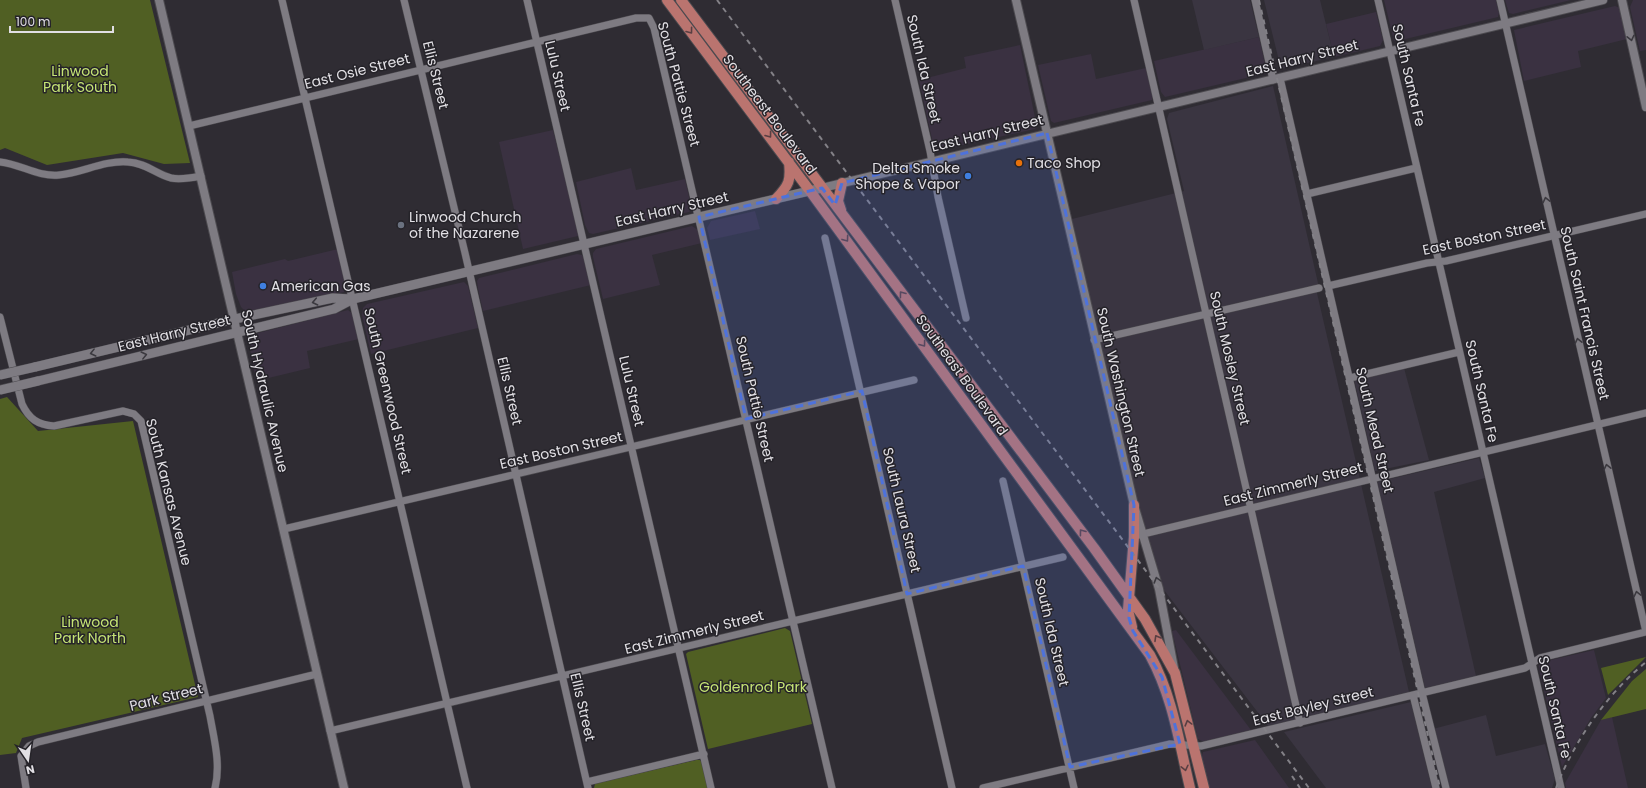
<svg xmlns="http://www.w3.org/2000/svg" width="1646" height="788" viewBox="0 0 1646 788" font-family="Poppins,sans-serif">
<rect width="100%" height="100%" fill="#2f2c33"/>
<path fill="#3a3141" d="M 1384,0 L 1496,0 L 1499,13 L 1498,17 L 1397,41 L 1394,41 Z
M 1505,0 L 1571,0 L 1513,14 L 1509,13 Z
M 1633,0 L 1646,0 L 1646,50 L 1640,51 L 1630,7 Z
M 1615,6 L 1620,8 L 1627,39 L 1578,51 L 1581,67 L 1524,81 L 1514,30 Z
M 1376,12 L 1383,40 L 1380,46 L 1334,57 L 1326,24 Z
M 1259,37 L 1267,73 L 1165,97 L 1161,92 L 1154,61 Z
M 1020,45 L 1037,127 L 1035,129 L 936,151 L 934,148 L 919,80 L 966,68 L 964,57 Z
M 1091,54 L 1096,79 L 1146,68 L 1153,97 L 1152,100 L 1054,123 L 1051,121 L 1038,65 Z
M 553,130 L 579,233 L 578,236 L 523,249 L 499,142 Z
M 631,168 L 636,190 L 685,179 L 692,210 L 689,212 L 593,234 L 589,233 L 585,225 L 576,182 Z
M 755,211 L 760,229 L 710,240 L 707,228 L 711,221 Z
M 692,226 L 698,230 L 702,243 L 652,255 L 660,285 L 603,299 L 593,257 L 593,253 L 596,249 Z
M 338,249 L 347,287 L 344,292 L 253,312 L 246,312 L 241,307 L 236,294 L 232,272 L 285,259 L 288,261 Z
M 577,254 L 582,255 L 584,258 L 591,285 L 483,311 L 478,289 L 477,281 L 479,278 Z
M 464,282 L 468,286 L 478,328 L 371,354 L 362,315 L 363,308 L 367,304 Z
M 348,310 L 353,314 L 359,339 L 307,351 L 310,368 L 256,381 L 250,349 L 253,338 L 258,333 Z
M 1176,630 L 1251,730 L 1204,742 L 1198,739 L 1172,631 Z
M 1594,650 L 1606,698 L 1591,718 L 1562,767 L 1539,669 L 1539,666 L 1542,662 Z
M 1612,717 L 1628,788 L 1566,788 L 1565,783 L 1601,720 Z
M 1255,740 L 1289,788 L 1208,788 L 1201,759 L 1203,752 Z"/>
<path fill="#3a3541" d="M 1192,0 L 1250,0 L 1259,37 L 1204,50 Z
M 1264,0 L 1320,0 L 1334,57 L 1281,69 Z
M 1273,86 L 1318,283 L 1317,293 L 1409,692 L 1269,727 L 1164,590 L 1142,516 L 1137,504 L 1072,219 L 1184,191 L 1167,119 L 1169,113 Z
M 1404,368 L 1429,460 L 1375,471 L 1354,379 Z
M 1479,458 L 1485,478 L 1434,492 L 1476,676 L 1425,688 L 1377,482 Z
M 1411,702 L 1432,788 L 1326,788 L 1284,732 Z
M 1486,715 L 1496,756 L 1545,744 L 1555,779 L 1552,788 L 1443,788 L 1429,730 Z"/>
<path fill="#505f23" d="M 0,0 L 150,0 L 190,163 L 164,164 L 123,153 L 47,165 L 5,148 L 0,150 Z
M 7,397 L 38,431 L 133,421 L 198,697 L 22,738 L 16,753 L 0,755 L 0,399 Z
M 785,628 L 790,631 L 812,724 L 708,749 L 686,654 L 688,652 Z
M 1646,657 L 1608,695 L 1601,668 Z
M 1646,669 L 1646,709 L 1601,720 L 1632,681 Z
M 696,760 L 700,760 L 702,763 L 708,788 L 594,788 L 595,784 L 598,783 Z"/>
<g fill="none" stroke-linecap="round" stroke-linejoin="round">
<defs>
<path id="minor" d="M 282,0 L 467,788
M 404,0 L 465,253 L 588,788
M 527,0 L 711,788
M 895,0 L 930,151 L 938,197 L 966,318
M 1134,0 L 1300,723
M 1255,0 L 1273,80
M 1378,0 L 1561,788
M 1500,0 L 1646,632
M 1280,78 L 1422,693 L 1446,788
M 189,126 L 636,18 L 649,18 L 654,28 L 832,788
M 0,162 C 21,164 37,177 59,175 C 82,173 104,160 128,162 C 146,163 156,174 171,178 C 180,180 191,178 201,176
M 1307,194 L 1416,168
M 825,238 L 952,788
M 1328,286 L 1427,263 L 1446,261 L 1646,214
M 0,317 L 22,404 C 29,419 38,425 54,426 L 123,411 L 134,414 L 141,421 L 210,716 C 214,739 221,764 215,788
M 1094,340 L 1319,288
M 1350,378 L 1459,352
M 1003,481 L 1074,788
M 284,529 L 914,380
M 1139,535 L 1646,413
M 1413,695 L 1436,788
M 330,731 L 1063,557
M 587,782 L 704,754
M 26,788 L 21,756 L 29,746 L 38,742 L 317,674
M 983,788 L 1170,744 L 1201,746 L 1525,668 L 1540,658 L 1646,632"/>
<path id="tertiary" d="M 159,0 L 344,788
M 1016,0 L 1134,505 L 1159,589 L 1174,668
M 1622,0 L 1646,107
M 822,188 L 1603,0"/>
<path id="secondary" d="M 35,367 L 235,319 L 333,298 L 352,299
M 38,381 L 334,309 L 353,299 L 822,188"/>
<path id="primary" d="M 667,0 L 810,191 L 1150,655 C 1173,697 1179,742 1190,788
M 681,0 L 1094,548 L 1145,619 L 1175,673 L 1204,788
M 776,199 C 789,185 791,181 789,162
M 841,210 L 838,201 L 842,183
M 1132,627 L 1128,610 L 1134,537 L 1134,505"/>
</defs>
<use href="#minor" stroke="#4c4a4f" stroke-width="8"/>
<use href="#tertiary" stroke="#4c4a4f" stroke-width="10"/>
<use href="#secondary" stroke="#4c4a4f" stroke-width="10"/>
<use href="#primary" stroke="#4c4a4f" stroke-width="12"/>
<use href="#minor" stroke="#7e7b82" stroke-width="7"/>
<use href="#tertiary" stroke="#7e7b82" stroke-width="8"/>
<use href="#secondary" stroke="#7e7b82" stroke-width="9"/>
<use href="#primary" stroke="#ba746f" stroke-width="10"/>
<path stroke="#838187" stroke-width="2" stroke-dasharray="5 5" stroke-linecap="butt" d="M 717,0 L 1309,788
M 1259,0 L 1440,788
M 1292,776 L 1300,788
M 1556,788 C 1574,741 1607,694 1646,662"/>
<defs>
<path id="secondary-bridge" d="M 0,375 L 35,367
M 0,390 L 38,381"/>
</defs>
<use href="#secondary-bridge" stroke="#4c4a4f" stroke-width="10" stroke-linecap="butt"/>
<use href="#secondary-bridge" stroke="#7e7b82" stroke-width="9"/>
</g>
<defs><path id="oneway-chevron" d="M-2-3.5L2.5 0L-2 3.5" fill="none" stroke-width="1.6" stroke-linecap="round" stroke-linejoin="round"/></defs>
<g stroke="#593f42">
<use href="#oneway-chevron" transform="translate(690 31) rotate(53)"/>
<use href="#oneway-chevron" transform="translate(769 135) rotate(53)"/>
<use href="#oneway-chevron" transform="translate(846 239) rotate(54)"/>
<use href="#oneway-chevron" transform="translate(902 294) rotate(-127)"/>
<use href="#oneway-chevron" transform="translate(923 344) rotate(54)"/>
<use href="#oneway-chevron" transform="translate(1082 532) rotate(-127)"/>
<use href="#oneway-chevron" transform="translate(1157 638) rotate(-120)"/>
<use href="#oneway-chevron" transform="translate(1188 723) rotate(-105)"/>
<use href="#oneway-chevron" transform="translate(1185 768) rotate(77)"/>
</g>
<g stroke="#3b393f">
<use href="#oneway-chevron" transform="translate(1631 38) rotate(77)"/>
<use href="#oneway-chevron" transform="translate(1546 200) rotate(-103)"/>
<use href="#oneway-chevron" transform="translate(315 302) rotate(168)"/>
<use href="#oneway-chevron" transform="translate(1578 341) rotate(-103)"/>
<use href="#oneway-chevron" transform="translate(93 353) rotate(166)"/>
<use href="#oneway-chevron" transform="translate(144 355) rotate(-14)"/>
<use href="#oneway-chevron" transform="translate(1607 467) rotate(-103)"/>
<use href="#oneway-chevron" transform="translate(1157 580) rotate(-106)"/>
<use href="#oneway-chevron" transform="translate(1637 594) rotate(-103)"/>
</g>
<path fill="#4e72db" fill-opacity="0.2" stroke="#4e72db" stroke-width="3" stroke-dasharray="8 5" stroke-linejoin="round" d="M 1047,133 L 1134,505 L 1129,618 L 1133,631 L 1162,677 L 1180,744 L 1070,767 L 1023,566 L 907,594 L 862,391 L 746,419 L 699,217 L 822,188 L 835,205 L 842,183 Z"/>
<circle fill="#e8710a" stroke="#252329" stroke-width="1.5" cx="1019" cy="163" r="4"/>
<g fill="#3f7fe0" stroke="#252329" stroke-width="1.5">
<circle cx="968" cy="176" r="4"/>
<circle cx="263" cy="286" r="4"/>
</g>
<circle fill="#6b7280" stroke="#252329" stroke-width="1.5" cx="401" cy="225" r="4"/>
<g text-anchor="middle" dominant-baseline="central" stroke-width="3" stroke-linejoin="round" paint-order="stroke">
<g font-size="14" fill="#e1dfe4" stroke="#252329">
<text transform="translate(1302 58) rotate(-14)">East Harry Street</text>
<text transform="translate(924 69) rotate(77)">South Ida Street</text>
<text transform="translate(357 71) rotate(-14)">East Osie Street</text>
<text transform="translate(436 75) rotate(76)">Ellis Street</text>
<text transform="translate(1409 75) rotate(77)">South Santa Fe</text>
<text transform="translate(558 76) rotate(77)">Lulu Street</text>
<text transform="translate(679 84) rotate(75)">South Pattie Street</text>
<text transform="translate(770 114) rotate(53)">Southeast Boulevard</text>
<text transform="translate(987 133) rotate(-14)">East Harry Street</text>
<text transform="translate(672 209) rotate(-13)">East Harry Street</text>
<text transform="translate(1484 237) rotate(-12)">East Boston Street</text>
<text transform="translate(1585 313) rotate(77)">South Saint Francis Street</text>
<text transform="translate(174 333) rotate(-14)">East Harry Street</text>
<text transform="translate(1230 358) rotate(77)">South Mosley Street</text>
<text transform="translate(962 375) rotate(54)">Southeast Boulevard</text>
<text transform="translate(265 391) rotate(77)">South Hydraulic Avenue</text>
<text transform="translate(388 391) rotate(77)">South Greenwood Street</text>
<text transform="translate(510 391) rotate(77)">Ellis Street</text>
<text transform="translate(632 391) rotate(77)">Lulu Street</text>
<text transform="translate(1482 391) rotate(77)">South Santa Fe</text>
<text transform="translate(1121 392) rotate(77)">South Washington Street</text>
<text transform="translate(755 399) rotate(77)">South Pattie Street</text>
<text transform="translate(1375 430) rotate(77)">South Mead Street</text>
<text transform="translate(561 450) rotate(-13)">East Boston Street</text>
<text transform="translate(1293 484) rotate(-14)">East Zimmerly Street</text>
<text transform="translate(169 492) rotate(76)">South Kansas Avenue</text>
<text transform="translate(902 510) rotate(77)">South Laura Street</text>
<text transform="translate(694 632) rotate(-14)">East Zimmerly Street</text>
<text transform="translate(1052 632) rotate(77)">South Ida Street</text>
<text transform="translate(166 697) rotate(-14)">Park Street</text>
<text transform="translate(1313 706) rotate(-14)">East Bayley Street</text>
<text transform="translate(583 707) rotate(77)">Ellis Street</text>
<text transform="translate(1555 707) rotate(77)">South Santa Fe</text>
</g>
<g font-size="14" fill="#c6e575" stroke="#252329">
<text x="80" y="71">Linwood<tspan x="80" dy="16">Park South</tspan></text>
<text x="90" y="622">Linwood<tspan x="90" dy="16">Park North</tspan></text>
<text x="753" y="687">Goldenrod Park</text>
</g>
<g font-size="14" fill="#e1dfe4" stroke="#252329" text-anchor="start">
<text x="1027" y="163">Taco Shop</text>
<text x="960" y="168" text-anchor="end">Delta Smoke<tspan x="960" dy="16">Shope &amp; Vapor</tspan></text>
<text x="409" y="217">Linwood Church<tspan x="409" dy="16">of the Nazarene</tspan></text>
<text x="271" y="286">American Gas</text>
</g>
</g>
<g transform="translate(28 760) rotate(167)" stroke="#252329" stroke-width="3" paint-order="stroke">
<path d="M0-3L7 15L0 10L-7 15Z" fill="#e1dfe4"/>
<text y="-6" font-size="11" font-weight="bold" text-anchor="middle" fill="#e1dfe4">N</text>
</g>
<path d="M10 26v6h103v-6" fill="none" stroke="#e1dfe4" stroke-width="2"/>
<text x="16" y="26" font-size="12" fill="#e1dfe4" stroke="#252329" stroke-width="3" paint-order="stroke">100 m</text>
</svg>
